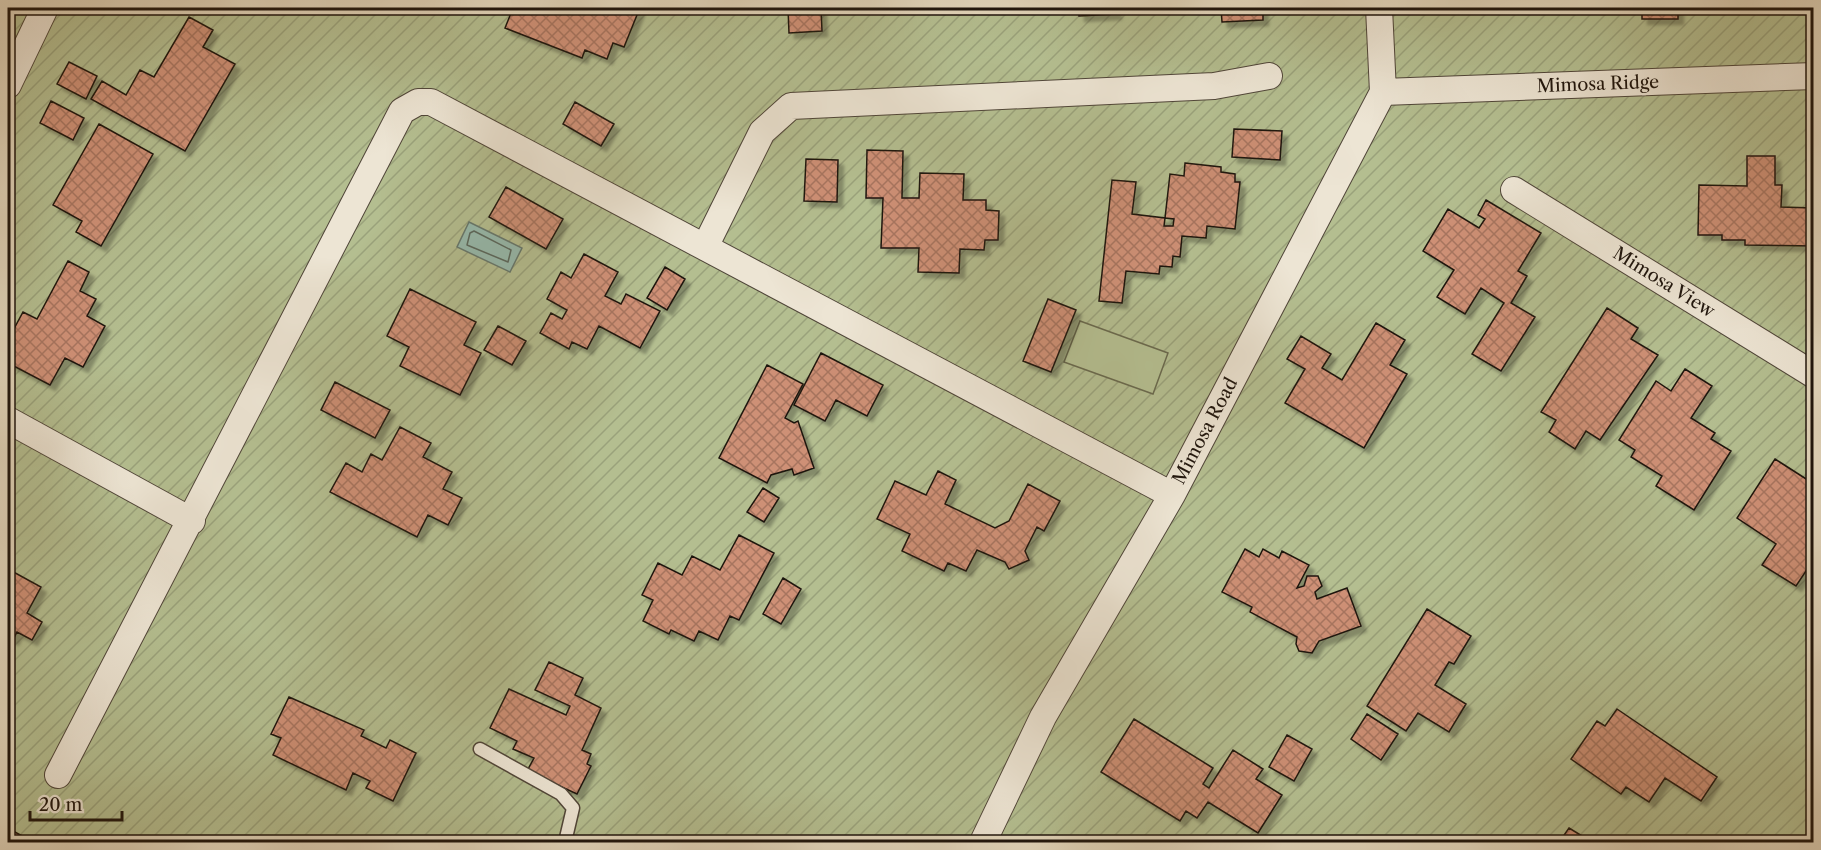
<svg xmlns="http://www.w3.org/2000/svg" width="1821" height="850" viewBox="0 0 1821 850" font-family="'Libre Caslon Text',serif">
<defs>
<pattern id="garden-furrows" width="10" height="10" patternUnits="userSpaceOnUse" patternTransform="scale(1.5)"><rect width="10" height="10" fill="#b4be90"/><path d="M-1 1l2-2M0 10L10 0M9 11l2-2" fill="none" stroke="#9aa27b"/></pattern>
<pattern id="building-cross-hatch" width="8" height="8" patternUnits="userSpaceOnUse" patternTransform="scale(1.5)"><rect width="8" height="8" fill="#ce9076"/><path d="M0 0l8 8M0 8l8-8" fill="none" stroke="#a7745f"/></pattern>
<filter id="shadow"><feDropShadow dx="5.5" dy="5.5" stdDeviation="1.5" flood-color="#0004"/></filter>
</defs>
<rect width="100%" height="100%" fill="#e3d7bd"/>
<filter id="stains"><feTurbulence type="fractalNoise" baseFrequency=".00333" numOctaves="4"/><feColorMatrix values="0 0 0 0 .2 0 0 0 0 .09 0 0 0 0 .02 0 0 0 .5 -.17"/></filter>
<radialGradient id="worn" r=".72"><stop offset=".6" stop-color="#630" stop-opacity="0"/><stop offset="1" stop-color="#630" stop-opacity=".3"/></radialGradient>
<path fill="url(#garden-furrows)" stroke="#6a6a4e" stroke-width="1.5" d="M 8,8 L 1813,8 L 1813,842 L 8,842 Z"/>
<path fill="#b4be90" stroke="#6a6a4e" stroke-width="1.5" d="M 1080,321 L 1168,353 L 1153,394 L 1064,362 Z"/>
<path fill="#96baad" stroke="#66786d" stroke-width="1.5" d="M 469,222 L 522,248 L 510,272 L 457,247 Z"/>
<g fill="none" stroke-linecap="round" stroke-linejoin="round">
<path stroke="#5a685d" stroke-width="1.5" d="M 474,231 L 511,250 L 508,262 L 467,245 L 470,233 Z"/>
</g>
<path fill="url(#building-cross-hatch)" stroke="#1f150d" stroke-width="1.5" filter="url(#shadow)" d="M 513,8 L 631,8 L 639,10 L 624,47 L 613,43 L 607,59 L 585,50 L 582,58 L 505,28 Z
M 788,8 L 821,8 L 822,31 L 789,33 Z
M 1079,8 L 1116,8 L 1116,14 L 1079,16 Z
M 1221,8 L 1263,8 L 1263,20 L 1222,22 Z
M 1642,8 L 1678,8 L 1678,19 L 1642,19 Z
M 189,17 L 213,30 L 203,47 L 235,64 L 185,151 L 91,99 L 102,81 L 126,95 L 140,70 L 154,77 Z
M 69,62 L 97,76 L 86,99 L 57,84 Z
M 51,101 L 84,118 L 73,140 L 40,123 Z
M 575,102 L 614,124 L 601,146 L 563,124 Z
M 99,124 L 153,154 L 101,246 L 76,232 L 82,221 L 53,205 Z
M 1234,129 L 1282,131 L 1280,160 L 1232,157 Z
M 867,150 L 903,151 L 902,198 L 919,198 L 920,173 L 964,174 L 963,200 L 986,200 L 986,210 L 999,211 L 998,240 L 985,240 L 984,250 L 960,249 L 959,273 L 918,272 L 919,248 L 881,248 L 883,198 L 866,198 Z
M 1747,156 L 1775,156 L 1775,185 L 1782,185 L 1781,207 L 1814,208 L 1814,246 L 1745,245 L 1745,240 L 1722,240 L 1722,235 L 1698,235 L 1699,185 L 1747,186 Z
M 806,159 L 838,160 L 837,202 L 804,201 Z
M 1185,163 L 1221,167 L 1221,172 L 1235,174 L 1235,182 L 1240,182 L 1235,229 L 1207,226 L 1206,238 L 1182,236 L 1180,257 L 1173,256 L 1172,267 L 1160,266 L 1159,274 L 1126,271 L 1122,303 L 1099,301 L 1112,180 L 1136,182 L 1132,214 L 1165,218 L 1164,226 L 1173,226 L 1174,219 L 1165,218 L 1170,174 L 1184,176 Z
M 506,187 L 563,219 L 546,249 L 489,217 Z
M 1486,200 L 1541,233 L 1518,271 L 1527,276 L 1511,303 L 1535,317 L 1501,371 L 1472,354 L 1504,303 L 1481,288 L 1465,314 L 1437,297 L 1454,270 L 1423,251 L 1448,209 L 1479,228 L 1485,219 L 1478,215 Z
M 584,254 L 618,272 L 605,296 L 621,304 L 626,294 L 660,311 L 640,348 L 599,326 L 587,349 L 572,342 L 569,349 L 540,333 L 551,313 L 562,319 L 567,310 L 547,299 L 561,272 L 571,278 Z
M 68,261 L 89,272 L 80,291 L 96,299 L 87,316 L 105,326 L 83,367 L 65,358 L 50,385 L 8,363 L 8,340 L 23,312 L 37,319 Z
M 665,267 L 685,279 L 667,310 L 647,298 Z
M 410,289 L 476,322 L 464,345 L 481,353 L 460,395 L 400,366 L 409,347 L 387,336 Z
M 1048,299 L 1076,310 L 1051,372 L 1023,361 Z
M 1607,308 L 1638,328 L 1631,339 L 1658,355 L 1600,440 L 1586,431 L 1575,449 L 1549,432 L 1556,420 L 1541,412 Z
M 1376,323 L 1405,340 L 1390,365 L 1407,374 L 1364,448 L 1285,403 L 1305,369 L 1287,359 L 1301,336 L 1331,354 L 1322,368 L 1342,380 Z
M 498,326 L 526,341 L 512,365 L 484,350 Z
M 821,353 L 883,385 L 867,416 L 836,400 L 825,421 L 794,405 Z
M 767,365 L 803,384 L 785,418 L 794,423 L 798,421 L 814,468 L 794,475 L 792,469 L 771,475 L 767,483 L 719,458 Z
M 1685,369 L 1712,386 L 1691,418 L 1715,433 L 1711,439 L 1731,451 L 1694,510 L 1656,486 L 1662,476 L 1631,457 L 1635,450 L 1619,440 L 1656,381 L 1671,391 Z
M 335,382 L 390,410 L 375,438 L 321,410 Z
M 400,427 L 431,443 L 423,457 L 452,472 L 443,489 L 462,498 L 448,525 L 428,515 L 417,537 L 330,492 L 346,463 L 362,472 L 371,454 L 382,460 Z
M 1775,459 L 1814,484 L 1814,559 L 1796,586 L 1762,565 L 1776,544 L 1737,518 Z
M 938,471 L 956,480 L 945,504 L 995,528 L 1009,521 L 1028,484 L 1060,501 L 1044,531 L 1037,527 L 1025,551 L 1029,560 L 1009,569 L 1005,562 L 977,550 L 966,571 L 948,563 L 944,571 L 902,551 L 910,534 L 877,519 L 895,481 L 926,495 Z
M 763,488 L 779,498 L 764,522 L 747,512 Z
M 739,535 L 774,553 L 739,620 L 730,616 L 718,640 L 699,631 L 694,641 L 671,630 L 669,634 L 643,621 L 653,600 L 642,595 L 658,563 L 682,575 L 692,556 L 720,570 Z
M 1245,549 L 1259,557 L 1263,549 L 1279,558 L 1282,551 L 1309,565 L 1297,588 L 1304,586 L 1307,576 L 1318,576 L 1322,586 L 1315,592 L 1317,599 L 1347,588 L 1361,626 L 1319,641 L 1312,653 L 1299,651 L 1296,644 L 1297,637 L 1250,612 L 1252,607 L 1222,592 Z
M 8,569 L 41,587 L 27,613 L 42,622 L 32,640 L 17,632 L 13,640 L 8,637 Z
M 783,578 L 801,589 L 781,624 L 763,614 Z
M 1427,609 L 1471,636 L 1454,664 L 1449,662 L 1435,685 L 1466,704 L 1449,732 L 1418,713 L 1406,731 L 1367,706 Z
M 549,662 L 583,678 L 575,695 L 601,708 L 582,750 L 591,754 L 587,764 L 591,766 L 577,794 L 527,771 L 534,758 L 513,749 L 517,741 L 490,728 L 509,689 L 566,715 L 570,706 L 535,690 Z
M 289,697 L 364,730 L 361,736 L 386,748 L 390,740 L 416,753 L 393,801 L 366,788 L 370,781 L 353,773 L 346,790 L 273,755 L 281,738 L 271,734 Z
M 1617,709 L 1717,777 L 1701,801 L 1665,778 L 1649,802 L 1626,787 L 1621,794 L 1571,759 L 1597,721 L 1605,726 Z
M 1367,714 L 1398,734 L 1381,760 L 1351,739 Z
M 1134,719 L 1213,768 L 1203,784 L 1209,788 L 1233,750 L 1263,769 L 1256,779 L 1282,795 L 1258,833 L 1208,802 L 1197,818 L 1186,811 L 1180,821 L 1101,772 Z
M 1287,735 L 1312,749 L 1294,781 L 1269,767 Z
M 1569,828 L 1592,842 L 1548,842 L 1552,836 L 1560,841 Z
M 13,831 L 26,838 L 23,842 L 8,842 Z"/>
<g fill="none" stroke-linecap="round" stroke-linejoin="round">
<defs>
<path id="service" d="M 480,749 L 561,794 L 573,808 L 565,842"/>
<path id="minor" d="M 8,85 L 45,8
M 1383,92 L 1814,76
M 1514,190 L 1814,375
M 705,247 L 762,132 L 791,106 L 1214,86 L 1269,76
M 8,420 L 192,521
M 58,775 L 402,111 L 418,102 L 431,102 L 1172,495
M 983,842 L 1043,717 L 1172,495 L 1383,92 L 1379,8"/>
</defs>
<use href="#service" stroke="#504639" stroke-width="15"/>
<use href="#minor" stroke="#504639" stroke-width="28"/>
<use href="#service" stroke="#ede5d4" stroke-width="12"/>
<use href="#minor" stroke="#ede5d4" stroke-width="26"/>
</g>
<g text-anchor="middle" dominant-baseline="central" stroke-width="4.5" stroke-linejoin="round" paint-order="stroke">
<g font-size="18" fill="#1f150d" stroke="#ede5d4">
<text transform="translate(1598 84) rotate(-2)">Mimosa Ridge</text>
<text transform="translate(1664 282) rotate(32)">Mimosa View</text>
<text transform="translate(1205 431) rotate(-62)">Mimosa Road</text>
</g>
</g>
<rect width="1821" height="850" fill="none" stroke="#e3d7bd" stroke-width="30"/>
<rect x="9" y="9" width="1803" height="832" fill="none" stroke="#1f150d" stroke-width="3"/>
<rect x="15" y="15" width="1791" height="820" fill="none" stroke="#1f150d" stroke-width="1.5"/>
<path d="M30 811v9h92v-9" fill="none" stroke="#1f150d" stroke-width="3"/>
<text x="39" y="811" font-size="18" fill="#1f150d" stroke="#ede5d4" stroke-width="4.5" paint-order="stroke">20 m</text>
<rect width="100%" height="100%" filter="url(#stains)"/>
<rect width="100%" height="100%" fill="url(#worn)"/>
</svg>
